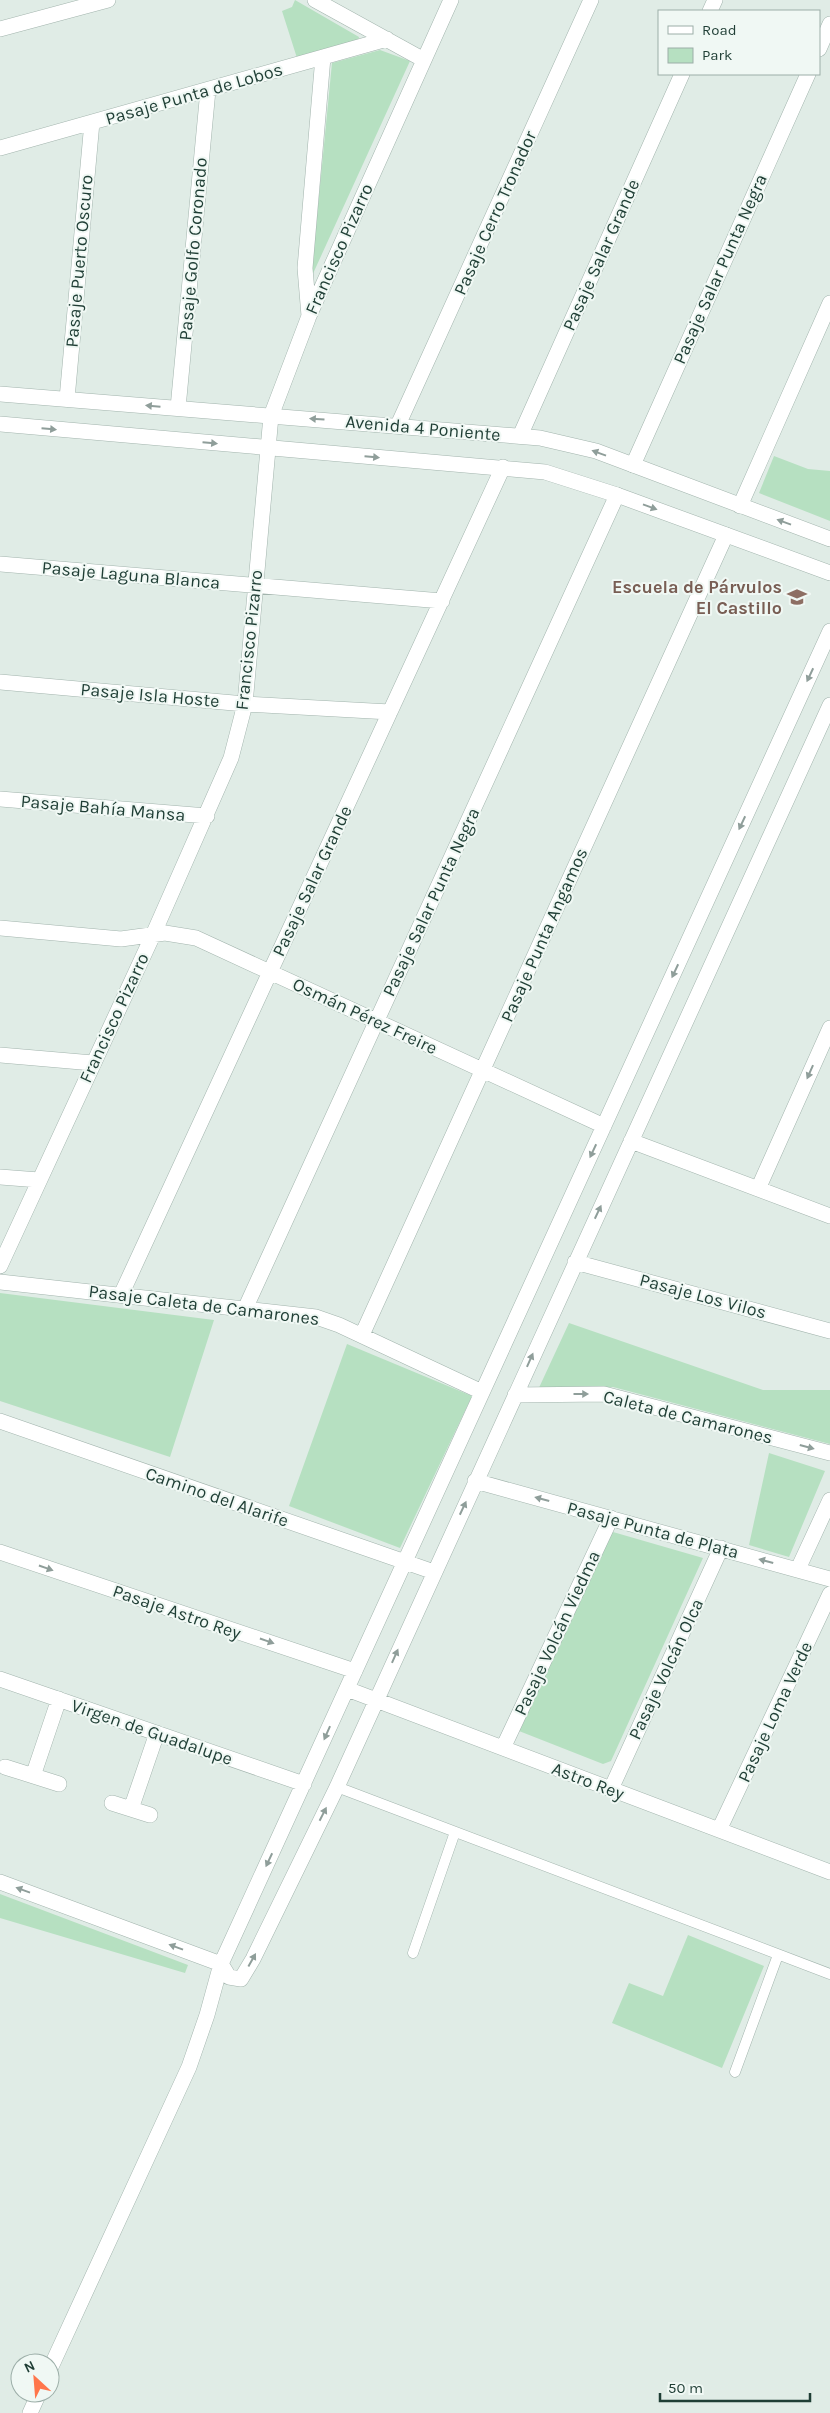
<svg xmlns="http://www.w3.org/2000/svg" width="830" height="2413" viewBox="0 0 830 2413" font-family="Karla,sans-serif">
<rect width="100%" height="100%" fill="#e0ece6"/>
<path fill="#b6e0c1" d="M 295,0 L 359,37 L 358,41 L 297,58 L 282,11 L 292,7 Z
M 380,50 L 410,61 L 311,278 L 332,63 Z
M 774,456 L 808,469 L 830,471 L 830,521 L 759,493 Z
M 0,1293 L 214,1320 L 170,1457 L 0,1401 Z
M 569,1323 L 763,1390 L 830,1390 L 830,1444 L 613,1387 L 537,1392 Z
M 347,1344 L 472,1396 L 400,1548 L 289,1506 Z
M 769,1453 L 825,1471 L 789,1557 L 749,1545 Z
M 613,1532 L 703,1558 L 611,1761 L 603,1764 L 519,1731 L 607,1535 Z
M 0,1894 L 188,1965 L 185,1973 L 0,1918 Z
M 688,1935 L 764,1966 L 722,2068 L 612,2023 L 629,1983 L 663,1996 Z"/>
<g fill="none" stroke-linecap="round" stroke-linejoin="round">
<defs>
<path id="service" d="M 337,1787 L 830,1974
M 413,1953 L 455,1832
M 735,2072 L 778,1955"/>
<path id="minor" d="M 315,0 L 424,60
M 710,11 L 715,0
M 0,29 L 108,0
M 819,49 L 830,24
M 0,148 L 387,39
M 309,316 L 305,268 L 323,57
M 67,399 L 92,122
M 178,408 L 208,90
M 398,425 L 591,0
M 520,436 L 682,74
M 633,465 L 808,74
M 740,506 L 830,303
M 0,564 L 442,601
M 0,682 L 245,704 L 390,712
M 0,799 L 207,816
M 0,928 L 121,939 L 165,933 L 196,938 L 604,1126
M 0,1055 L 93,1063
M 631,1141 L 830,1216
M 0,1177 L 39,1180
M 758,1189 L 830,1028
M 575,1262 L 830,1331
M 0,1266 L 153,935 L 231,758 L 245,704 L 271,416 L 309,316 L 451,0
M 0,1282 L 316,1317 L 339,1325 L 482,1392
M 121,1295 L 503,467
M 245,1309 L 617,495
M 362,1335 L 726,535
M 515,1395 L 604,1394 L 830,1453
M 0,1421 L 434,1572
M 475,1481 L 830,1579
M 0,1552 L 355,1671
M 798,1569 L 830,1500
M 0,1679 L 304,1784
M 347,1689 L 830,1872
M 503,1748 L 611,1518
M 5,1767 L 59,1784
M 33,1776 L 59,1699
M 611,1789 L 721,1548
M 112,1803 L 150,1815
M 131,1809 L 157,1733
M 719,1830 L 830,1594
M 0,1882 L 221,1964
M 221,1964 L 229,1977 L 241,1979 L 253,1959 L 337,1787 L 830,705
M 50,2369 L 189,2067 L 207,2015 L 221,1964 L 830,631
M 30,2413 L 39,2393"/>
<path id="tertiary" d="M 0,394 L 540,438 L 596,451 L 830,539
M 0,424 L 545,472 L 617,495 L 830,573"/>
</defs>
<use href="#service" stroke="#a2b4ad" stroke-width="11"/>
<use href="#minor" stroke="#a2b4ad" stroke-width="16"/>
<use href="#tertiary" stroke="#a2b4ad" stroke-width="16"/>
<use href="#service" stroke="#fff" stroke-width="10"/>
<use href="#minor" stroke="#fff" stroke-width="15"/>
<use href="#tertiary" stroke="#fff" stroke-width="15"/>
</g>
<defs><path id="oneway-solid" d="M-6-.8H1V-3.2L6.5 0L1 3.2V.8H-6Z" transform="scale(1.25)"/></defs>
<g fill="#8f9e9a">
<use href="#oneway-solid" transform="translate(153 406) rotate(-175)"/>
<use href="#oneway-solid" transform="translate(317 419) rotate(-176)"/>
<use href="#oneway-solid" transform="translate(49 429) rotate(5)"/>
<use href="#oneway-solid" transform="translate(210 443) rotate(5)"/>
<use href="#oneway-solid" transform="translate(599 453) rotate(-160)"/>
<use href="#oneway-solid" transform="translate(372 457) rotate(5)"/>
<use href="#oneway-solid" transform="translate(650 507) rotate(20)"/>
<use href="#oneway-solid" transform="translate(784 522) rotate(-160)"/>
<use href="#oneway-solid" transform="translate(810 675) rotate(115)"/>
<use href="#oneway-solid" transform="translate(742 823) rotate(115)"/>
<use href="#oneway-solid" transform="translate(675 971) rotate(115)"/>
<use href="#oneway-solid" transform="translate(810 1072) rotate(114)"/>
<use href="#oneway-solid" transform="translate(593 1151) rotate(115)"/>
<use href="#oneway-solid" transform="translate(598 1212) rotate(-65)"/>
<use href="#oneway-solid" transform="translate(530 1360) rotate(-66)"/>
<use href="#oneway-solid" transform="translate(581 1394)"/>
<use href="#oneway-solid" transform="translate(807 1447) rotate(15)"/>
<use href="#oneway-solid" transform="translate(542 1499) rotate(-165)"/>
<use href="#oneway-solid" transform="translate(463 1508) rotate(-65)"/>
<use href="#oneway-solid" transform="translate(766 1561) rotate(-165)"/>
<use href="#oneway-solid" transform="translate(46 1568) rotate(19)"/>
<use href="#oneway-solid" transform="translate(267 1641) rotate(19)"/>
<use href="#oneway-solid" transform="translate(395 1656) rotate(-66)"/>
<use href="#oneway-solid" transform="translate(327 1733) rotate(114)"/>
<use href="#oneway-solid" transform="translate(323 1814) rotate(-63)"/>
<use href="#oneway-solid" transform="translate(269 1860) rotate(115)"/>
<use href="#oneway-solid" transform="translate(23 1890) rotate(-160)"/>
<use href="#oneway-solid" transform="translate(176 1947) rotate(-160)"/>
<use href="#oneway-solid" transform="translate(252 1960) rotate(-61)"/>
</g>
<defs>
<symbol id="school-bare" viewBox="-9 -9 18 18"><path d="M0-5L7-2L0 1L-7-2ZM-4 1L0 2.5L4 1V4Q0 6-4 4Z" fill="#8d6e63" stroke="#f0f8f4" stroke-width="2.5" paint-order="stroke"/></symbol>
</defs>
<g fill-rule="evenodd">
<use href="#school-bare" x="783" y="583" width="28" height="28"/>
</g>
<g text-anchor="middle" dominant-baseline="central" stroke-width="4" stroke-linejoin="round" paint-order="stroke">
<g font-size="18" fill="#1f3e35" stroke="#f0f8f4">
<text transform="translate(194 94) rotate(-16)">Pasaje Punta de Lobos</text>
<text transform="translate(495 213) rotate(-66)">Pasaje Cerro Tronador</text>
<text transform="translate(193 249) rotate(-85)">Pasaje Golfo Coronado</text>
<text transform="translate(339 249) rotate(-66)">Francisco Pizarro</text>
<text transform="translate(601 255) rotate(-66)">Pasaje Salar Grande</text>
<text transform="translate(79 261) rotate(-85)">Pasaje Puerto Oscuro</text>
<text transform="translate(720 269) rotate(-66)">Pasaje Salar Punta Negra</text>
<text transform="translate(423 428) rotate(5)">Avenida 4 Poniente</text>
<text transform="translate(131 575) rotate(5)">Pasaje Laguna Blanca</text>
<text transform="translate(249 640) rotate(-84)">Francisco Pizarro</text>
<text transform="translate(150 695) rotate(5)">Pasaje Isla Hoste</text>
<text transform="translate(103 808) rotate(5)">Pasaje Bahía Mansa</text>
<text transform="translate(312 881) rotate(-65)">Pasaje Salar Grande</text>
<text transform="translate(431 902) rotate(-65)">Pasaje Salar Punta Negra</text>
<text transform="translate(544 935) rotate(-66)">Pasaje Punta Angamos</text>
<text transform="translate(365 1016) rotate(25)">Osmán Pérez Freire</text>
<text transform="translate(114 1018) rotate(-65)">Francisco Pizarro</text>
<text transform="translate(703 1296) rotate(15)">Pasaje Los Vilos</text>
<text transform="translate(204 1305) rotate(7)">Pasaje Caleta de Camarones</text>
<text transform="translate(688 1417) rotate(14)">Caleta de Camarones</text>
<text transform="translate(217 1497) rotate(19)">Camino del Alarife</text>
<text transform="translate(653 1530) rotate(15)">Pasaje Punta de Plata</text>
<text transform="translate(177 1612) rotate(19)">Pasaje Astro Rey</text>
<text transform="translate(557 1633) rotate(-65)">Pasaje Volcán Viedma</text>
<text transform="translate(666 1669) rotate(-65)">Pasaje Volcán Olca</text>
<text transform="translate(775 1712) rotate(-65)">Pasaje Loma Verde</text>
<text transform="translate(152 1732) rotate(19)">Virgen de Guadalupe</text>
<text transform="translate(588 1781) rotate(21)">Astro Rey</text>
</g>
<g font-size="18" font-weight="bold" fill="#785e54" stroke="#f0f8f4" text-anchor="end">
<text x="782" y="587">Escuela de Párvulos<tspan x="782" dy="21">El Castillo</tspan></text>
</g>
</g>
<rect x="658" y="10" width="162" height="65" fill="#f0f8f4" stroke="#9caea8"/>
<rect x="668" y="26" width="25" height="8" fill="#ffffff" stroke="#9caea8"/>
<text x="702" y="35" font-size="15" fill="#1f3e35">Road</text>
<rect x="668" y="48" width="25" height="15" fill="#b6e0c1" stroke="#9caea8"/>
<text x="702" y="60" font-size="15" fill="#1f3e35">Park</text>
<g transform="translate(35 2378) rotate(334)"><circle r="24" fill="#f0f8f4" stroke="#9caea8"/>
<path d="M0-4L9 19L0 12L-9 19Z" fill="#ff764b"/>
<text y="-8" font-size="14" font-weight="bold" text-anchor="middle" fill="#1f3e35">N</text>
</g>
<path d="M660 2393v8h150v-8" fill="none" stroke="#1f3e35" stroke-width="2.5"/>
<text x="668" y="2393" font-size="15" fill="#1f3e35" stroke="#f0f8f4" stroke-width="4" paint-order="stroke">50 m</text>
</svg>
